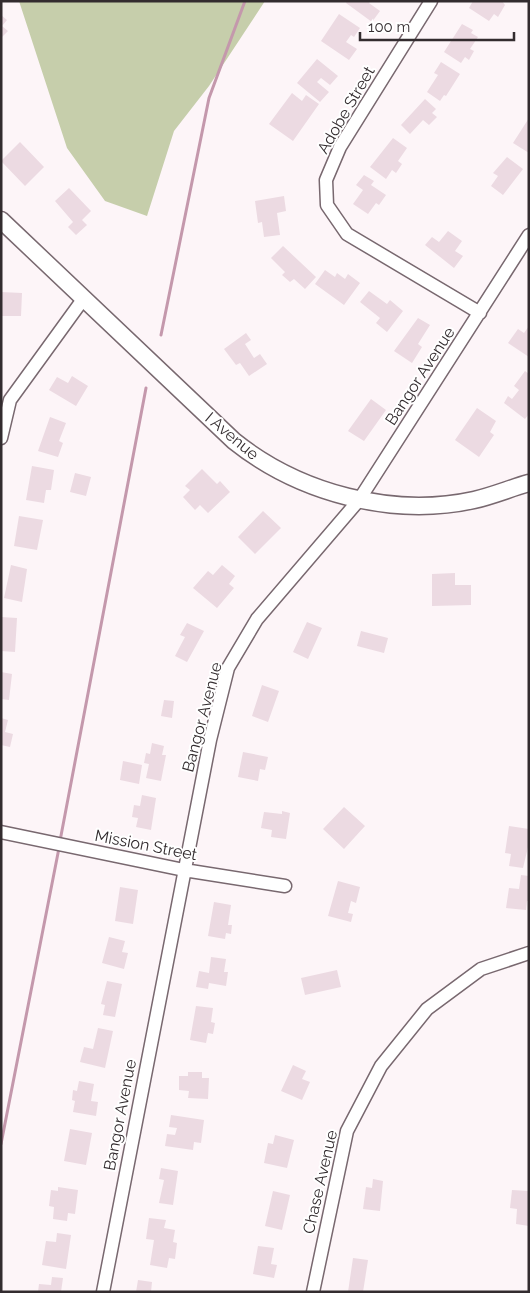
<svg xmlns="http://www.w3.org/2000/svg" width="530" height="1293" viewBox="0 0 530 1293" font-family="Raleway,sans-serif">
<rect width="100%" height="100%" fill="#fdf5f8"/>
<path fill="#c6ceab" d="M 19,1 L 265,1 L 209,86 L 174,131 L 147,216 L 105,201 L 67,148 Z"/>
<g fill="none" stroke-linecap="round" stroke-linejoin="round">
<path stroke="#c498ac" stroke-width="3" d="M 161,335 L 209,98 L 245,1
M 60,841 L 146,388
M 1,1144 L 59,848"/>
</g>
<path fill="#ecdae2" d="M 347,1 L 370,1 L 369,3 L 380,11 L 372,22 L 346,3 Z
M 473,1 L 502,1 L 505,5 L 498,17 L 494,14 L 489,21 L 469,8 Z
M 339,14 L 360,28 L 354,37 L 351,35 L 346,42 L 357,49 L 349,60 L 321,41 Z
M 1,15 L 7,20 L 2,26 L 8,31 L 1,38 Z
M 462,24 L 473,30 L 471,33 L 478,37 L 470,49 L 474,51 L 469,60 L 465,57 L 461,63 L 444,52 Z
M 317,59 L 338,76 L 330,85 L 321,78 L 317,82 L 329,92 L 320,102 L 297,83 Z
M 441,62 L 460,74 L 446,96 L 444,95 L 440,101 L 427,92 L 438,75 L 434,73 Z
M 292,93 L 302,101 L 306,95 L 319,104 L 293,141 L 269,124 Z
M 425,99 L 436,109 L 432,113 L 437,117 L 429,125 L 423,120 L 410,134 L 401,125 Z
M 529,118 L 529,153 L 513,143 Z
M 393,138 L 407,148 L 398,161 L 402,164 L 396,173 L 392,170 L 386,179 L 370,167 Z
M 20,142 L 44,167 L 25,186 L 1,161 Z
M 507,157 L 523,169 L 503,195 L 491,186 L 498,176 L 493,173 Z
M 364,175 L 374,181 L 371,185 L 386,195 L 379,205 L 376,203 L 368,214 L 353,204 L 363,190 L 356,185 Z
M 69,188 L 91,211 L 82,220 L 87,225 L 76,235 L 68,227 L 73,222 L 55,201 Z
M 284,196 L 286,211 L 277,213 L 280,235 L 264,237 L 262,222 L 258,223 L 255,201 Z
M 448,231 L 462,241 L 455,251 L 463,256 L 454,268 L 425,245 L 432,237 L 439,242 Z
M 283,246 L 316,277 L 305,289 L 294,279 L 290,282 L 282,275 L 285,272 L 271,258 Z
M 325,270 L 335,277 L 337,273 L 345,279 L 348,274 L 360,283 L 344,305 L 315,284 Z
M 369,291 L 387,304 L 390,300 L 403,311 L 387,332 L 376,323 L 380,318 L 360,302 Z
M 1,292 L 22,293 L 21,316 L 1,316 Z
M 418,318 L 430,325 L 418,344 L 422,347 L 412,363 L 394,351 Z
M 529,326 L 529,357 L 508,343 L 518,329 L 524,333 Z
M 246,333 L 251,340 L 245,344 L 254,358 L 260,354 L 267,364 L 249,376 L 240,363 L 236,365 L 224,349 Z
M 525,371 L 529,374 L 529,414 L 525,419 L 504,403 L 508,396 L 512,399 L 519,390 L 514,386 Z
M 72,376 L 88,386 L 76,406 L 49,390 L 57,377 L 68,383 Z
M 371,399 L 386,410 L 364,441 L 348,431 Z
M 477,408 L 496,421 L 490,432 L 494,435 L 479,457 L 455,440 Z
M 50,417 L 66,423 L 59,441 L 63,443 L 58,457 L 38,451 Z
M 32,466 L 54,470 L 51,490 L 46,490 L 44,503 L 26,500 Z
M 202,469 L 217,484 L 220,481 L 230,492 L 208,513 L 200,505 L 195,510 L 183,497 L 190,490 L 185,486 Z
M 75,473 L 91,477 L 86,496 L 70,492 Z
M 263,511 L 281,528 L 255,554 L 238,537 Z
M 19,516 L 43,520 L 37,550 L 14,546 Z
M 11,565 L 27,569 L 22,602 L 4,598 Z
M 222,565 L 235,576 L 229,584 L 234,588 L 217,608 L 193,588 L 208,571 L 213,575 Z
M 455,573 L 455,585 L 471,585 L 471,605 L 432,606 L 432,574 Z
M 1,617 L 17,618 L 15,652 L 1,651 Z
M 307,622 L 322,628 L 308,659 L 293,652 Z
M 187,623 L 204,631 L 187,662 L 175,656 L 185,637 L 180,635 Z
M 361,631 L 388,638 L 384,653 L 357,646 Z
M 1,672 L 12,674 L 9,700 L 1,699 Z
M 262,685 L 279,691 L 268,722 L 252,716 Z
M 164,700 L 174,701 L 172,718 L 161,716 Z
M 1,718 L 8,720 L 5,732 L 13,734 L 10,747 L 1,745 Z
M 152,743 L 164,746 L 162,755 L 166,755 L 161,781 L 146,778 L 149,764 L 144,763 L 146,753 L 150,754 Z
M 243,752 L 268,757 L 265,770 L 260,769 L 258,781 L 238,777 Z
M 123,761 L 142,765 L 139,784 L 120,780 Z
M 142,795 L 156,798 L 151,830 L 136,827 L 138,818 L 132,817 L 134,805 L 140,806 Z
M 344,807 L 365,826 L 344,849 L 323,829 Z
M 282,811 L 290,813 L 286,839 L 271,837 L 272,830 L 261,828 L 264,812 L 282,814 Z
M 509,826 L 529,829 L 529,843 L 523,868 L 509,866 L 511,854 L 505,853 Z
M 521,875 L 529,876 L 529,901 L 527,901 L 526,910 L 506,908 L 509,888 L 519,889 Z
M 338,881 L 360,887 L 356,903 L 351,901 L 348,913 L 353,914 L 351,922 L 328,916 Z
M 120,887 L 138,890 L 133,924 L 115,921 Z
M 214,902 L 231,905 L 228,925 L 232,925 L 231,934 L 226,933 L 225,939 L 208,936 Z
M 109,937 L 125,941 L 122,952 L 128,953 L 124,969 L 102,963 Z
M 211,957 L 226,959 L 224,972 L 228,972 L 226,986 L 209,983 L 208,989 L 196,987 L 199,971 L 209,973 Z
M 337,970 L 341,987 L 305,995 L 301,978 Z
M 107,981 L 122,984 L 115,1017 L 103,1015 L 105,1005 L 101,1004 Z
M 196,1006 L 213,1008 L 211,1022 L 215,1023 L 213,1034 L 208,1033 L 206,1043 L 190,1040 Z
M 98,1028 L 113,1031 L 105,1068 L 80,1062 L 84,1047 L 93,1049 Z
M 293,1065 L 306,1071 L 302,1079 L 310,1082 L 302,1100 L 281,1091 Z
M 188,1072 L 202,1072 L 202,1078 L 209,1078 L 208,1099 L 188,1098 L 189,1091 L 179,1090 L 179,1076 L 188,1076 Z
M 79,1081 L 94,1084 L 91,1101 L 98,1102 L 96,1116 L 73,1112 L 75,1101 L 72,1100 L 73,1090 L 77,1091 Z
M 171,1115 L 204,1120 L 201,1143 L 194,1142 L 193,1150 L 165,1146 L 167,1134 L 175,1135 L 177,1128 L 169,1127 Z
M 70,1129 L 92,1133 L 86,1165 L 64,1161 Z
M 275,1135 L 294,1140 L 287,1168 L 264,1163 L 268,1143 L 273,1144 Z
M 161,1168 L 178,1171 L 173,1205 L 159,1203 L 164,1180 L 159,1179 Z
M 373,1179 L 383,1181 L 380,1211 L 363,1209 L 366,1187 L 372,1188 Z
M 58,1187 L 78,1190 L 75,1214 L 68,1213 L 67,1221 L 53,1219 L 54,1207 L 49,1206 L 51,1190 L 58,1191 Z
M 512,1190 L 529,1191 L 529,1226 L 516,1224 L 517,1209 L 510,1208 Z
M 273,1191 L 290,1195 L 282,1230 L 265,1226 Z
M 149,1218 L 166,1220 L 164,1228 L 175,1230 L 173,1242 L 177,1243 L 175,1259 L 169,1258 L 167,1268 L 150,1265 L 154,1240 L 146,1239 Z
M 57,1233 L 71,1235 L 66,1269 L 42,1265 L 46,1241 L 56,1242 Z
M 258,1246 L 274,1248 L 271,1264 L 277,1265 L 274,1278 L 253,1274 Z
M 353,1258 L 368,1260 L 363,1292 L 348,1292 Z
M 52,1277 L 63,1278 L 61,1292 L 38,1292 L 39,1284 L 51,1285 Z
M 138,1280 L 152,1282 L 151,1292 L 136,1292 Z"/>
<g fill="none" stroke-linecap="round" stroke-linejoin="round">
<defs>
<path id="minor" d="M 431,1 L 340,147 L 326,180 L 327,205 L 347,234 L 480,313
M 1,438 L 10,400 L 84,298
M 1,832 L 184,870 L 285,886
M 103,1292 L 210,740 L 228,668 L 257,619 L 359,500 L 529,235
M 313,1292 L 347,1131 L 381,1066 L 427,1009 L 481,969 L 529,953"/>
<path id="major" d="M 1,220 L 234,441 C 299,493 392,518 474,500 C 492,496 511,488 529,483"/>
</defs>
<use href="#minor" stroke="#78686f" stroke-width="15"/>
<use href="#major" stroke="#78686f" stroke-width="19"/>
<use href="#minor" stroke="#fff" stroke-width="12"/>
<use href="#major" stroke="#fff" stroke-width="16"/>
</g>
<g text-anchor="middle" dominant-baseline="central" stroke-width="4" stroke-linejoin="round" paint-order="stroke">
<g font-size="16" fill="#332c2f" stroke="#fff">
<text transform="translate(346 110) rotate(-60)">Adobe Street</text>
<text transform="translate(420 376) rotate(-57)">Bangor Avenue</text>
<text transform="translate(232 436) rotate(40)">I Avenue</text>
<text transform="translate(202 717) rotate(-75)">Bangor Avenue</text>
<text transform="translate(146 845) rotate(11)">Mission Street</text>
<text transform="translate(120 1115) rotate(-79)">Bangor Avenue</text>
<text transform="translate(320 1182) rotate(-77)">Chase Avenue</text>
</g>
</g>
<rect width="530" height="1293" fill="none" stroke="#332c2f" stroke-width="5"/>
<path d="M360 32v8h154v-8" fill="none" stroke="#332c2f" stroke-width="2.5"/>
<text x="368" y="32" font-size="15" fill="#332c2f" stroke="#ffffff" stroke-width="4" paint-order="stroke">100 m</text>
</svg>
